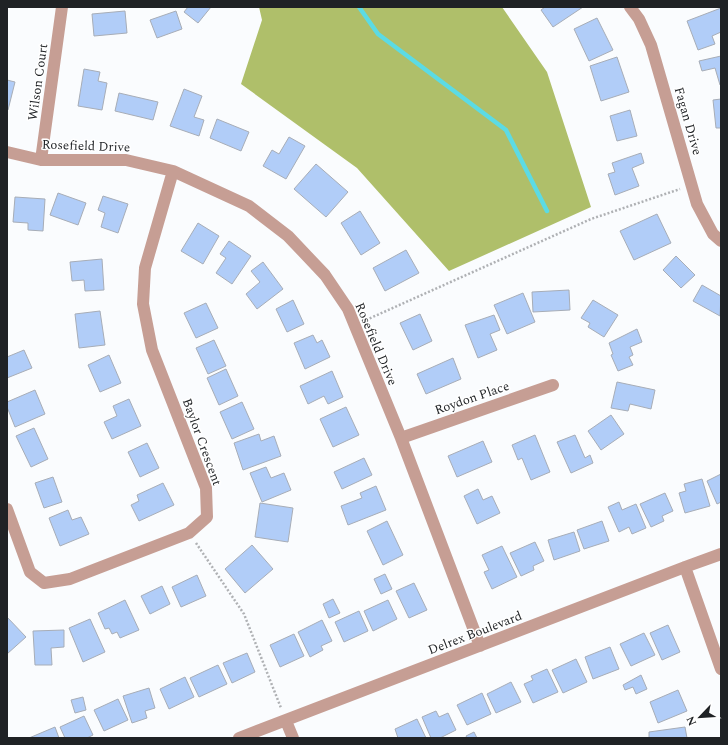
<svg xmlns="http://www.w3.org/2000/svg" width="728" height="745" viewBox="0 0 728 745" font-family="Spectral,serif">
<rect width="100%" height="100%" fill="#fafcfe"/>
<path fill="#afbf6a" d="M 259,7 L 502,7 L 547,72 L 591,207 L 449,271 L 357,168 L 241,84 L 262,20 Z"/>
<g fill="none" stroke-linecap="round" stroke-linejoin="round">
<path stroke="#5cdbe4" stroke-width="4.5" d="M 359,7 L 378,34 L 506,130 L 547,211"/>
</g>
<path fill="#b1cdf8" stroke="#a7adb7" d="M 188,7 L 211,7 L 198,23 L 184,12 Z
M 545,7 L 583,7 L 553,27 L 541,10 Z
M 721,8 L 721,32 L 712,36 L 715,44 L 698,50 L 687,21 Z
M 125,11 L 127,33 L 94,36 L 92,14 Z
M 176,11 L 182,29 L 157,38 L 150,20 Z
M 597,18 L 613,50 L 589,61 L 574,29 Z
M 721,56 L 721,85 L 720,85 L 715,68 L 702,71 L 699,61 Z
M 617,57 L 629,92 L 601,101 L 590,66 Z
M 84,69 L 100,72 L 98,81 L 107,83 L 102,110 L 78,106 Z
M 7,80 L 15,82 L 8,110 L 7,110 Z
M 184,89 L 202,96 L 194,117 L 204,120 L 199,136 L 170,126 Z
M 119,93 L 158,102 L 153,120 L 115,111 Z
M 721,99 L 721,128 L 716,128 L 713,100 Z
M 630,110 L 637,136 L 617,141 L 610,116 Z
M 217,119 L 249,132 L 241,151 L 210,138 Z
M 289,137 L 305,146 L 286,179 L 263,166 L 272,150 L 279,154 Z
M 641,153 L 644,163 L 632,168 L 639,186 L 615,195 L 608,174 L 615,172 L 612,163 Z
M 316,164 L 348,192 L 326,217 L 294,189 Z
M 58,193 L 86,203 L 78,225 L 50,215 Z
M 103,196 L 128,204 L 118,233 L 101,227 L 105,213 L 98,210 Z
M 15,197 L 45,199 L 43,231 L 28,230 L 28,223 L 13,222 Z
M 360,211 L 380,243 L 361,255 L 341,223 Z
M 657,214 L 671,243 L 634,260 L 620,231 Z
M 198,223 L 219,236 L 203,264 L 181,251 Z
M 229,241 L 251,256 L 232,284 L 216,273 L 226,258 L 220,254 Z
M 406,250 L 419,273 L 385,291 L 373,268 Z
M 676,256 L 695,275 L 681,288 L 663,270 Z
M 102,259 L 104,290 L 85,291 L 84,280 L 72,281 L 70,262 Z
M 263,262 L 283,289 L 257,309 L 246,294 L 260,282 L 251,271 Z
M 702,285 L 721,296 L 720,316 L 693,301 Z
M 569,290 L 570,310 L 533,312 L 532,292 Z
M 523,293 L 535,322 L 507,334 L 494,305 Z
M 293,300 L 304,324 L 287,332 L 276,309 Z
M 593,300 L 618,315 L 604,337 L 588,327 L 590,323 L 581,318 Z
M 206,303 L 218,328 L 196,338 L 184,313 Z
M 100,311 L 105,345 L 79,348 L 75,314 Z
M 420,314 L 432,341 L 413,350 L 400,323 Z
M 494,315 L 500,330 L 490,334 L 497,350 L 478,358 L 465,325 Z
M 637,329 L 642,342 L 630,347 L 633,355 L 629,357 L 633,365 L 618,371 L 611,355 L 613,354 L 609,343 Z
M 313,335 L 317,343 L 322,340 L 330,357 L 305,369 L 294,343 Z
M 214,340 L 226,366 L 208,374 L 196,348 Z
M 24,350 L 32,368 L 7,378 L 7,357 Z
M 109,355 L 121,383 L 100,392 L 88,365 Z
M 453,358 L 461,379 L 426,394 L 417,374 Z
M 226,369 L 238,396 L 219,405 L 207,378 Z
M 332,371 L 343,397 L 328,404 L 324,396 L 308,404 L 300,386 Z
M 617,382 L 655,390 L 651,409 L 630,404 L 628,411 L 611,408 Z
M 35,390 L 45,414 L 15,427 L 7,407 L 7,402 Z
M 129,399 L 141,426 L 112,439 L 104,422 L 117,416 L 113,406 Z
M 242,402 L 254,429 L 232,439 L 220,412 Z
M 346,407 L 359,435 L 333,447 L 320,419 Z
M 611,415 L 624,434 L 601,450 L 588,431 Z
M 34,428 L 48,459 L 31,467 L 16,436 Z
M 259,434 L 261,441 L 274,436 L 281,456 L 243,470 L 234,443 Z
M 535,435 L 550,472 L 531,480 L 522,458 L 518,460 L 512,445 Z
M 575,435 L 585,458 L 590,455 L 593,463 L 571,473 L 557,442 Z
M 483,441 L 492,462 L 457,477 L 448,456 Z
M 147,443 L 159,468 L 140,477 L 128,452 Z
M 364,458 L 372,475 L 342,489 L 334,472 Z
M 266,467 L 271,478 L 284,473 L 291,490 L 262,502 L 250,473 Z
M 721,474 L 721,502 L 717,504 L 707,481 Z
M 53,477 L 62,502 L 44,508 L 35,483 Z
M 702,479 L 710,506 L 685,513 L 679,493 L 686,491 L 684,484 Z
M 163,483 L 174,505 L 139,521 L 131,505 L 139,501 L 137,495 Z
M 376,486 L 386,510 L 348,525 L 341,506 L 362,498 L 360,493 Z
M 478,489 L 483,500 L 492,496 L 500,513 L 477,524 L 464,496 Z
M 665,493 L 673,511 L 662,516 L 664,521 L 651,527 L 640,504 Z
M 619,502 L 622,510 L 636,504 L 646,528 L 632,534 L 629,527 L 619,532 L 608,507 Z
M 260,503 L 293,508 L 288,542 L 255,537 Z
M 68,510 L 72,520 L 81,517 L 89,534 L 60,546 L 49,518 Z
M 387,521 L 403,555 L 383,565 L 367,531 Z
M 602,521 L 609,541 L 584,549 L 577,530 Z
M 574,532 L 580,551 L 554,560 L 548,540 Z
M 535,542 L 544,561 L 533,566 L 534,570 L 521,576 L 510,553 Z
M 252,545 L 273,569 L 245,593 L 225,569 Z
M 502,546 L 517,577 L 492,589 L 484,572 L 489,570 L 482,555 Z
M 385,574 L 392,589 L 381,594 L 374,579 Z
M 197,575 L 206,596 L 181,607 L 172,587 Z
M 414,583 L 427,610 L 409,618 L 396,591 Z
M 162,586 L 170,604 L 150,614 L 141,596 Z
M 333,599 L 340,613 L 329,618 L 323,604 Z
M 125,600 L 139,630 L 120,638 L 117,632 L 112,634 L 109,628 L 105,629 L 98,613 Z
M 388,600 L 397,619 L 373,631 L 364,611 Z
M 359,611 L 368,631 L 344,642 L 335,622 Z
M 7,617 L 26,637 L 7,654 Z
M 90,619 L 105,652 L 83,662 L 69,628 Z
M 322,620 L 332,641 L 321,646 L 323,650 L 310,657 L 298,632 Z
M 668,625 L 680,652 L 662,660 L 650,633 Z
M 64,630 L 64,647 L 51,648 L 52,665 L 35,665 L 33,631 Z
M 644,633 L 655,655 L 631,666 L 620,644 Z
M 294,634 L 304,656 L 280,667 L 270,645 Z
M 610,647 L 619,669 L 593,679 L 585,657 Z
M 247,653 L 255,672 L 232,683 L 223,663 Z
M 576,659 L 587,682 L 563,693 L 552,670 Z
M 218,665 L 227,684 L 199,697 L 190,678 Z
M 547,669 L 558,692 L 533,703 L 524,684 L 533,680 L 531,676 Z
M 641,675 L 647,689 L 636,694 L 633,687 L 625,690 L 623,685 Z
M 185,677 L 194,697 L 169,709 L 160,689 Z
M 511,682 L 521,702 L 496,713 L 487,694 Z
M 149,688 L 155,708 L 145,711 L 147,718 L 132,723 L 123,696 Z
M 678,690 L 687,711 L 658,723 L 650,702 Z
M 482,693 L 491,714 L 467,725 L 457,705 Z
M 83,697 L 86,710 L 75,713 L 71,700 Z
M 118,699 L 128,720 L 104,731 L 94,710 Z
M 436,711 L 439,717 L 448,713 L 456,730 L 440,738 L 431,738 L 422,717 Z
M 84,716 L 93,735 L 87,738 L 65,738 L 60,727 Z
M 417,719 L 426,738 L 398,738 L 395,729 Z
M 55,727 L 59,738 L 29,738 Z
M 685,727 L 687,738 L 649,738 L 649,732 Z
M 474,732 L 477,738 L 467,738 L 466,736 Z"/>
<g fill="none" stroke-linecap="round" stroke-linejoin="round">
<path stroke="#afb1b4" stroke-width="2.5" stroke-dasharray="2 2" stroke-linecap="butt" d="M 366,320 L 591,219 L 680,189
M 196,543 L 244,614 L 281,708"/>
<path stroke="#c69e94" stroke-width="12" d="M 630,7 L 639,19 L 651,45 L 697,204 L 713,234 L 721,241
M 7,152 L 41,160 L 126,160 L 173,171 L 249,206 L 288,236 L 325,275 L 348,309 L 401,438 L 480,646
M 41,160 L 62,7
M 401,438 L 553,385
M 7,509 L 30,572 L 44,583 L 70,579 L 189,533 L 207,517 L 206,488 L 152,350 L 143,304 L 145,268 L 173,171
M 685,567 L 721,669
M 286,721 L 293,738
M 239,738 L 685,567 L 721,554"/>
</g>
<g text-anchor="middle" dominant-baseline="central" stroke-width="3" stroke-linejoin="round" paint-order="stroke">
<g font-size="13" fill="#1f2225" stroke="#fff">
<text transform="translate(38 82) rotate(-82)">Wilson Court</text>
<text transform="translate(688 121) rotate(74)">Fagan Drive</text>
<text transform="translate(86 146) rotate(2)">Rosefield Drive</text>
<text transform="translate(376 344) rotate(67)">Rosefield Drive</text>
<text transform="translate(472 398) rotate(-19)">Roydon Place</text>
<text transform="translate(202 442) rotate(70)">Baylor Crescent</text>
<text transform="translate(475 633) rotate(-21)">Delrex Boulevard</text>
</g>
</g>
<rect width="728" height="745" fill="none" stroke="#1f2225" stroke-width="16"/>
<g transform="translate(700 717) rotate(245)" stroke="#ffffff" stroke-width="3" paint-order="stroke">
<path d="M0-3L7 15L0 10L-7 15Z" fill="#1f2225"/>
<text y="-6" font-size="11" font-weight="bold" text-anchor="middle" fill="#1f2225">N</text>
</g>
</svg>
